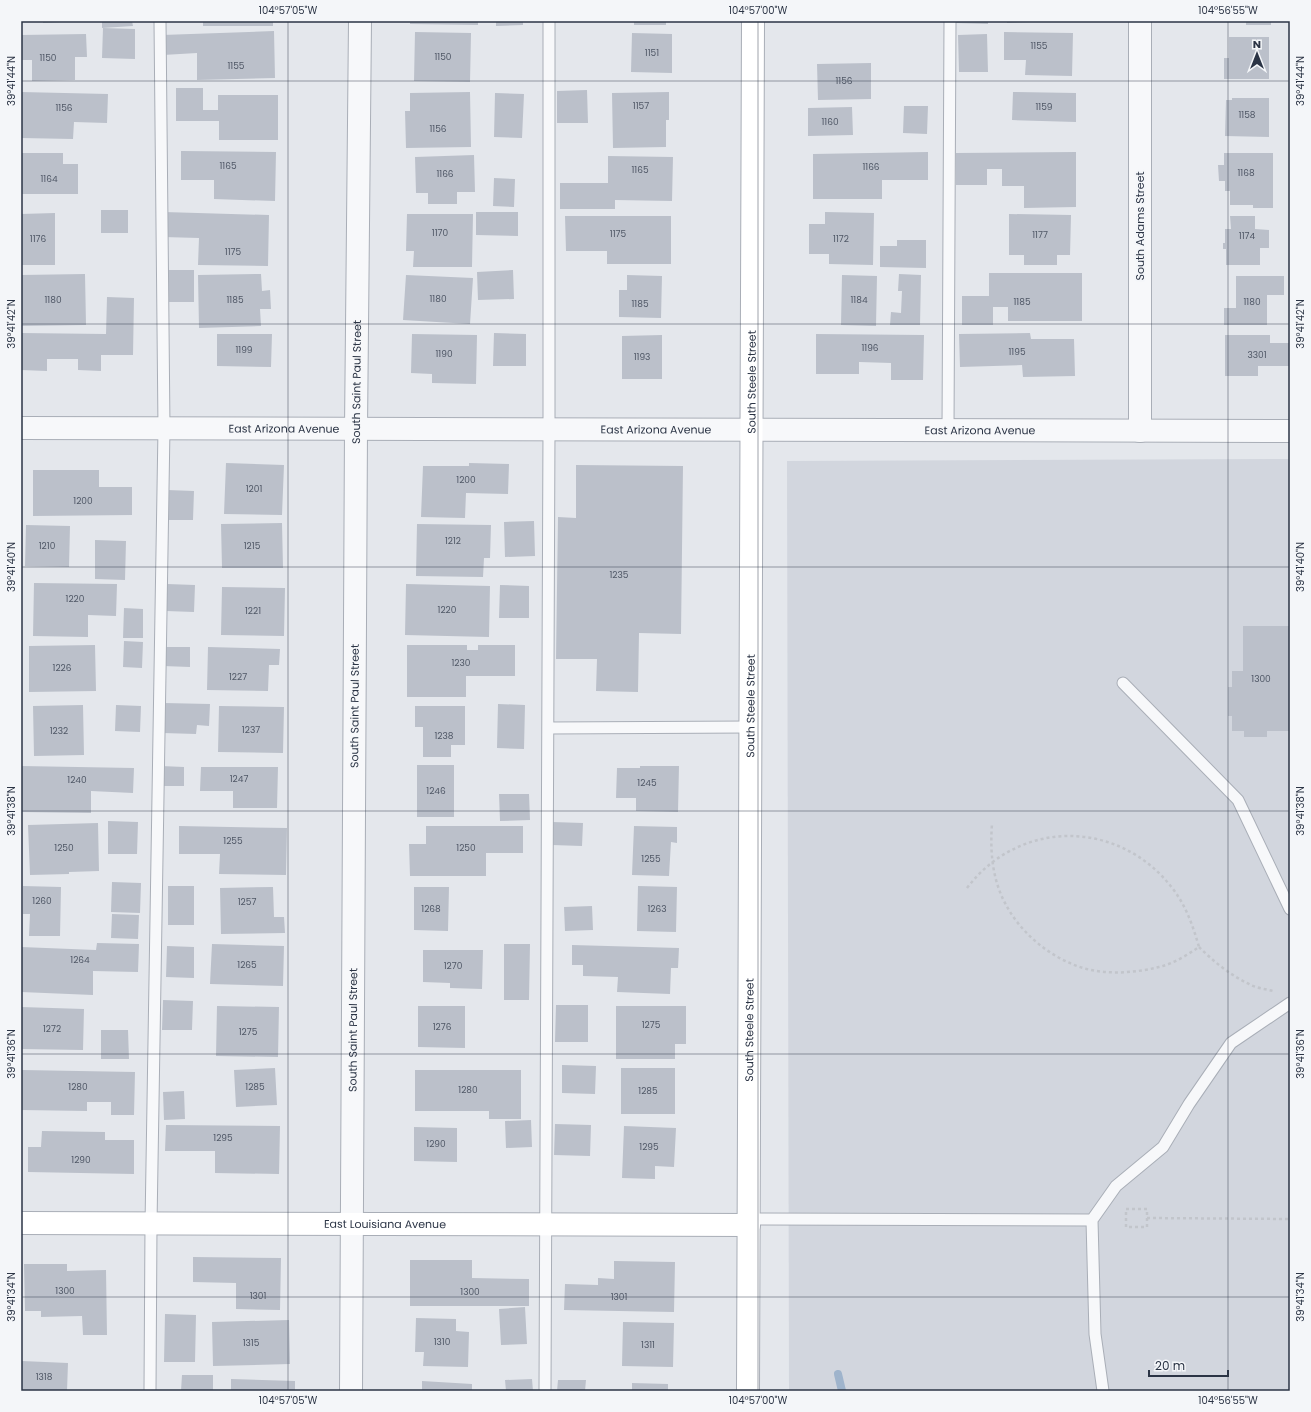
<svg xmlns="http://www.w3.org/2000/svg" width="1311" height="1412" viewBox="0 0 1311 1412" font-family="Poppins,sans-serif">
<rect width="100%" height="100%" fill="#e4e7ec"/>
<path fill="#d2d6de" d="M 1290,459 L 1290,1391 L 789,1391 L 787,461 Z"/>
<g fill="none" stroke-linecap="round" stroke-linejoin="round">
<path stroke="#9fb4cc" stroke-width="8" d="M 838,1374 L 842,1391"/>
</g>
<path fill="#bbc0ca" d="M 43,21 L 61,21 L 61,22 L 43,23 Z
M 102,21 L 132,21 L 133,26 L 102,28 Z
M 203,21 L 273,21 L 273,26 L 203,26 Z
M 410,21 L 478,21 L 478,25 L 410,24 Z
M 496,21 L 523,21 L 523,25 L 496,26 Z
M 634,21 L 666,21 L 666,25 L 634,25 Z
M 956,21 L 988,21 L 988,24 L 956,23 Z
M 1007,21 L 1030,21 L 1030,22 L 1007,23 Z
M 1246,21 L 1271,21 L 1271,25 L 1246,25 Z
M 103,28 L 135,29 L 135,59 L 102,58 Z
M 274,31 L 275,78 L 197,80 L 197,53 L 163,55 L 162,35 Z
M 415,32 L 471,33 L 470,82 L 414,81 Z
M 1004,32 L 1073,33 L 1072,76 L 1025,75 L 1026,60 L 1004,60 Z
M 632,33 L 672,34 L 672,73 L 631,72 Z
M 86,34 L 87,57 L 75,57 L 75,80 L 32,81 L 32,60 L 21,60 L 21,35 Z
M 987,34 L 988,72 L 959,72 L 958,35 Z
M 1229,37 L 1269,37 L 1269,79 L 1224,79 L 1224,58 L 1229,58 Z
M 871,63 L 871,99 L 818,100 L 817,64 Z
M 176,88 L 203,88 L 203,110 L 218,110 L 218,95 L 278,95 L 278,140 L 219,140 L 219,121 L 176,121 Z
M 587,90 L 588,123 L 557,123 L 557,91 Z
M 21,92 L 108,94 L 107,123 L 74,122 L 73,139 L 21,138 Z
M 470,92 L 471,147 L 406,148 L 405,111 L 410,111 L 410,93 Z
M 669,92 L 669,120 L 666,120 L 666,147 L 613,148 L 612,93 Z
M 1013,92 L 1076,93 L 1076,122 L 1012,120 Z
M 495,93 L 524,94 L 522,138 L 494,137 Z
M 1232,98 L 1269,98 L 1269,137 L 1225,136 L 1226,100 L 1232,100 Z
M 904,106 L 928,106 L 927,134 L 903,133 Z
M 852,107 L 853,135 L 808,136 L 808,108 Z
M 181,151 L 276,152 L 275,201 L 214,199 L 214,180 L 181,180 Z
M 928,152 L 928,180 L 882,180 L 882,199 L 813,199 L 813,154 Z
M 1076,152 L 1076,207 L 1024,208 L 1024,186 L 1002,186 L 1002,169 L 987,169 L 987,185 L 956,185 L 956,153 Z
M 21,153 L 63,153 L 63,164 L 78,164 L 78,194 L 21,194 Z
M 1224,153 L 1273,153 L 1273,208 L 1253,208 L 1253,205 L 1230,205 L 1230,191 L 1225,191 L 1225,181 L 1219,181 L 1218,165 L 1224,165 Z
M 474,155 L 475,192 L 457,192 L 457,204 L 428,204 L 428,193 L 416,193 L 415,157 Z
M 608,156 L 673,157 L 672,201 L 615,200 L 615,209 L 560,209 L 560,183 L 608,183 Z
M 494,178 L 515,179 L 514,207 L 493,206 Z
M 101,210 L 128,210 L 128,233 L 101,233 Z
M 164,212 L 269,215 L 268,266 L 198,265 L 199,238 L 163,237 Z
M 476,212 L 518,212 L 518,236 L 476,235 Z
M 825,212 L 874,213 L 873,265 L 829,264 L 829,254 L 809,254 L 809,224 L 825,224 Z
M 55,213 L 55,265 L 21,265 L 21,214 Z
M 407,214 L 473,214 L 472,267 L 413,267 L 414,251 L 406,251 Z
M 1009,214 L 1071,215 L 1070,255 L 1057,255 L 1057,265 L 1024,265 L 1024,255 L 1009,255 Z
M 565,216 L 671,216 L 671,264 L 607,264 L 607,251 L 566,251 Z
M 1230,216 L 1255,216 L 1255,229 L 1269,230 L 1269,248 L 1260,248 L 1260,265 L 1226,265 L 1226,249 L 1223,249 L 1223,243 L 1225,243 L 1225,229 L 1231,229 Z
M 897,240 L 926,240 L 926,268 L 880,267 L 880,246 L 897,246 Z
M 165,270 L 194,270 L 194,302 L 165,302 Z
M 513,270 L 514,299 L 478,300 L 477,272 Z
M 989,273 L 1082,273 L 1082,321 L 1008,321 L 1008,307 L 993,307 L 993,325 L 962,325 L 962,296 L 989,296 Z
M 85,274 L 86,325 L 21,326 L 21,275 Z
M 261,274 L 262,291 L 270,290 L 271,309 L 260,309 L 261,326 L 199,328 L 198,275 Z
M 899,274 L 921,275 L 920,325 L 890,325 L 891,312 L 901,313 L 902,291 L 898,291 Z
M 406,275 L 473,278 L 470,324 L 403,320 Z
M 627,275 L 662,276 L 661,318 L 619,317 L 619,290 L 627,290 Z
M 842,275 L 877,276 L 876,326 L 841,325 Z
M 1236,276 L 1284,276 L 1284,295 L 1267,295 L 1267,325 L 1224,325 L 1224,308 L 1236,308 Z
M 107,297 L 134,298 L 133,355 L 101,355 L 101,371 L 78,370 L 78,359 L 47,359 L 47,371 L 21,370 L 21,333 L 106,334 Z
M 494,333 L 526,334 L 526,366 L 493,366 Z
M 1030,333 L 1031,339 L 1074,339 L 1075,376 L 1023,377 L 1022,365 L 960,367 L 959,334 Z
M 217,334 L 272,334 L 271,367 L 217,366 Z
M 412,334 L 477,335 L 476,384 L 432,383 L 432,374 L 411,373 Z
M 816,334 L 924,335 L 923,380 L 891,380 L 891,363 L 859,362 L 859,374 L 816,374 Z
M 662,335 L 662,379 L 622,379 L 622,336 Z
M 1225,335 L 1270,335 L 1270,343 L 1290,343 L 1290,366 L 1258,366 L 1258,376 L 1225,376 Z
M 226,463 L 284,465 L 282,515 L 224,514 Z
M 469,463 L 509,464 L 508,494 L 466,493 L 465,518 L 421,517 L 423,466 L 469,466 Z
M 576,465 L 683,466 L 681,634 L 639,633 L 638,692 L 596,691 L 597,659 L 556,659 L 558,517 L 576,518 Z
M 33,470 L 99,470 L 99,487 L 132,487 L 132,515 L 33,516 Z
M 167,490 L 194,491 L 193,520 L 167,520 Z
M 534,521 L 535,556 L 505,557 L 504,522 Z
M 282,523 L 283,568 L 222,568 L 221,524 Z
M 417,524 L 491,525 L 490,558 L 484,558 L 483,577 L 416,576 Z
M 26,525 L 70,526 L 69,567 L 25,566 Z
M 95,540 L 126,541 L 125,580 L 95,579 Z
M 34,583 L 117,584 L 116,616 L 88,615 L 88,637 L 33,636 Z
M 167,584 L 195,585 L 194,612 L 166,611 Z
M 406,584 L 490,586 L 489,637 L 405,635 Z
M 500,585 L 529,586 L 529,618 L 499,618 Z
M 222,587 L 285,588 L 284,636 L 221,635 Z
M 124,608 L 143,609 L 143,638 L 123,638 Z
M 1243,626 L 1289,626 L 1290,731 L 1267,731 L 1267,737 L 1244,737 L 1244,731 L 1232,731 L 1232,716 L 1228,716 L 1228,687 L 1232,687 L 1232,671 L 1243,671 Z
M 124,641 L 143,642 L 142,668 L 123,667 Z
M 95,645 L 96,691 L 29,692 L 29,646 Z
M 407,645 L 467,645 L 467,650 L 478,650 L 478,645 L 515,645 L 515,676 L 466,676 L 466,697 L 407,697 Z
M 164,647 L 190,647 L 190,667 L 163,666 Z
M 208,647 L 280,649 L 279,665 L 269,665 L 268,691 L 207,690 Z
M 164,703 L 210,704 L 209,726 L 197,725 L 196,734 L 163,733 Z
M 498,704 L 525,705 L 524,749 L 497,748 Z
M 83,705 L 84,755 L 34,756 L 33,706 Z
M 116,705 L 141,706 L 140,732 L 115,731 Z
M 219,706 L 284,707 L 283,753 L 218,752 Z
M 415,706 L 465,706 L 465,745 L 451,745 L 451,757 L 423,757 L 423,727 L 415,727 Z
M 417,765 L 454,765 L 454,817 L 417,817 Z
M 21,766 L 134,768 L 133,793 L 91,791 L 91,813 L 21,812 Z
M 161,766 L 184,767 L 184,786 L 161,786 Z
M 640,766 L 679,766 L 678,812 L 636,811 L 636,798 L 616,798 L 617,768 L 640,768 Z
M 201,767 L 278,767 L 277,808 L 233,808 L 233,791 L 200,791 Z
M 499,794 L 529,794 L 530,820 L 500,821 Z
M 108,821 L 138,822 L 137,854 L 108,854 Z
M 552,822 L 583,823 L 582,846 L 552,845 Z
M 98,823 L 99,871 L 69,872 L 69,874 L 30,875 L 28,825 Z
M 179,826 L 287,828 L 286,875 L 219,874 L 220,854 L 179,854 Z
M 426,826 L 523,826 L 523,853 L 486,853 L 486,876 L 410,876 L 409,844 L 426,844 Z
M 634,826 L 677,827 L 677,843 L 671,842 L 669,876 L 632,875 Z
M 112,882 L 141,883 L 140,913 L 111,912 Z
M 23,886 L 61,887 L 60,936 L 29,936 L 30,914 L 23,914 Z
M 168,886 L 194,886 L 194,925 L 168,925 Z
M 638,886 L 677,887 L 676,932 L 637,931 Z
M 273,887 L 274,917 L 284,917 L 285,933 L 221,934 L 220,888 Z
M 414,887 L 449,887 L 448,931 L 414,930 Z
M 592,906 L 593,930 L 565,931 L 564,907 Z
M 112,914 L 139,915 L 138,939 L 111,938 Z
M 97,943 L 139,944 L 138,972 L 93,971 L 93,995 L 21,992 L 21,947 L 96,950 Z
M 212,944 L 284,946 L 283,986 L 210,984 Z
M 504,944 L 530,944 L 529,1000 L 504,1000 Z
M 572,945 L 679,948 L 678,968 L 671,968 L 670,994 L 617,992 L 618,977 L 583,976 L 583,965 L 572,965 Z
M 167,946 L 194,947 L 194,978 L 166,977 Z
M 423,950 L 483,950 L 482,989 L 450,988 L 450,983 L 423,982 Z
M 163,1000 L 193,1001 L 192,1030 L 162,1030 Z
M 556,1005 L 588,1005 L 588,1042 L 555,1042 Z
M 217,1006 L 279,1007 L 278,1057 L 216,1056 Z
M 418,1006 L 465,1006 L 465,1048 L 418,1047 Z
M 616,1006 L 686,1006 L 686,1044 L 675,1044 L 675,1059 L 616,1059 Z
M 21,1007 L 84,1009 L 83,1050 L 21,1049 Z
M 101,1030 L 128,1030 L 129,1059 L 101,1059 Z
M 562,1065 L 596,1066 L 595,1094 L 562,1093 Z
M 275,1068 L 277,1105 L 236,1107 L 234,1070 Z
M 621,1068 L 675,1068 L 675,1114 L 621,1114 Z
M 22,1070 L 135,1072 L 134,1115 L 111,1115 L 111,1102 L 87,1102 L 87,1111 L 21,1110 Z
M 415,1070 L 521,1070 L 521,1119 L 489,1119 L 489,1111 L 415,1111 Z
M 184,1091 L 185,1119 L 164,1120 L 163,1092 Z
M 531,1120 L 532,1147 L 506,1148 L 505,1121 Z
M 555,1124 L 591,1125 L 590,1156 L 554,1155 Z
M 166,1125 L 280,1126 L 279,1174 L 215,1173 L 215,1151 L 165,1151 Z
M 624,1126 L 676,1128 L 674,1167 L 655,1166 L 655,1179 L 622,1178 Z
M 414,1127 L 457,1128 L 457,1162 L 414,1161 Z
M 42,1131 L 105,1132 L 105,1140 L 134,1140 L 134,1174 L 28,1172 L 28,1147 L 41,1147 Z
M 193,1257 L 281,1258 L 280,1310 L 236,1309 L 236,1283 L 193,1282 Z
M 410,1260 L 472,1260 L 472,1278 L 529,1279 L 529,1306 L 410,1306 Z
M 614,1261 L 675,1262 L 674,1312 L 564,1310 L 565,1284 L 598,1285 L 598,1278 L 614,1279 Z
M 24,1264 L 67,1264 L 67,1271 L 106,1270 L 107,1335 L 83,1335 L 82,1316 L 41,1317 L 41,1311 L 25,1311 Z
M 525,1307 L 527,1344 L 501,1345 L 499,1309 Z
M 165,1314 L 196,1315 L 195,1362 L 164,1362 Z
M 416,1318 L 456,1319 L 456,1331 L 469,1332 L 468,1367 L 423,1366 L 424,1352 L 415,1352 Z
M 289,1320 L 290,1364 L 213,1366 L 212,1322 Z
M 623,1322 L 674,1323 L 673,1367 L 622,1366 Z
M 22,1361 L 68,1363 L 67,1391 L 21,1391 Z
M 182,1375 L 213,1375 L 213,1391 L 181,1391 Z
M 231,1379 L 295,1381 L 295,1391 L 231,1391 Z
M 532,1379 L 533,1391 L 506,1391 L 505,1380 Z
M 558,1380 L 586,1380 L 585,1391 L 557,1391 Z
M 422,1381 L 472,1384 L 472,1391 L 422,1391 Z
M 632,1383 L 668,1384 L 668,1391 L 632,1391 Z"/>
<g fill="none" stroke-linecap="round" stroke-linejoin="round">
<defs>
<path id="lane" d="M 948,430 L 950,21
M 1123,683 L 1238,800 L 1290,909
M 548,728 L 750,727
M 749,1219 L 1092,1220 L 1095,1334 L 1103,1391
M 1092,1220 L 1116,1186 L 1163,1147 L 1189,1104 L 1231,1043 L 1290,1003
M 150,1391 L 151,1225 L 164,428 L 160,21
M 545,1391 L 549,429 L 549,21"/>
<g id="street">
<path d="M 1140,21 L 1140,431"/>
<path id="s1" d="M 21,428 L 1290,431"/>
<path id="s2" d="M 351,1391 L 356,429 L 360,21"/>
</g>
<g id="secondary">
<path id="s3" d="M 21,1223 L 749,1225"/>
<path id="s4" d="M 748,1391 L 753,21"/>
</g>
</defs>
<use href="#lane" stroke="#a9aeb7" stroke-width="13"/>
<use href="#street" stroke="#a9aeb7" stroke-width="24"/>
<use href="#secondary" stroke="#a9aeb7" stroke-width="24"/>
<path stroke="#c2c5cb" stroke-width="2.5" stroke-dasharray="3 3" stroke-linecap="butt" d="M 967,888 C 1020,818 1120,819 1173,889 C 1186,906 1193,926 1199,947 C 1187,955 1173,964 1159,967 C 1135,973 1107,975 1083,968 C 1050,958 1019,932 1004,901 C 992,877 990,850 992,824
M 1199,947 C 1213,961 1230,975 1249,984 C 1256,988 1265,989 1273,991
M 1126,1209 L 1147,1209 L 1147,1227 L 1126,1227 Z
M 1147,1218 L 1290,1219"/>
<use href="#lane" stroke="#f7f8fa" stroke-width="11"/>
<use href="#street" stroke="#f7f8fa" stroke-width="22"/>
<use href="#secondary" stroke="#fff" stroke-width="22"/>
</g>
<path fill="none" stroke="#2b3445" stroke-width="1" stroke-opacity="0.45" d="M 288,21 L 288,1391M 758,21 L 758,1391M 1228,21 L 1228,1391M 21,81 L 1290,81M 21,324 L 1290,324M 21,567 L 1290,567M 21,811 L 1290,811M 21,1054 L 1290,1054M 21,1297 L 1290,1297"/>
<g text-anchor="middle" dominant-baseline="central" stroke-width="4" stroke-linejoin="round" paint-order="stroke">
<g font-size="9" fill="#4f5766">
<text x="1039" y="46">1155</text>
<text x="652" y="53">1151</text>
<text x="443" y="57">1150</text>
<text x="48" y="58">1150</text>
<text x="236" y="66">1155</text>
<text x="844" y="81">1156</text>
<text x="641" y="106">1157</text>
<text x="1044" y="107">1159</text>
<text x="64" y="108">1156</text>
<text x="1247" y="115">1158</text>
<text x="830" y="122">1160</text>
<text x="438" y="129">1156</text>
<text x="228" y="166">1165</text>
<text x="871" y="167">1166</text>
<text x="640" y="170">1165</text>
<text x="1246" y="173">1168</text>
<text x="445" y="174">1166</text>
<text x="49" y="179">1164</text>
<text x="440" y="233">1170</text>
<text x="618" y="234">1175</text>
<text x="1040" y="235">1177</text>
<text x="1247" y="236">1174</text>
<text x="38" y="239">1176</text>
<text x="841" y="239">1172</text>
<text x="233" y="252">1175</text>
<text x="438" y="299">1180</text>
<text x="53" y="300">1180</text>
<text x="235" y="300">1185</text>
<text x="859" y="300">1184</text>
<text x="1022" y="302">1185</text>
<text x="1252" y="302">1180</text>
<text x="640" y="304">1185</text>
<text x="870" y="348">1196</text>
<text x="244" y="350">1199</text>
<text x="1017" y="352">1195</text>
<text x="444" y="354">1190</text>
<text x="1257" y="355">3301</text>
<text x="642" y="357">1193</text>
<text x="466" y="480">1200</text>
<text x="254" y="489">1201</text>
<text x="83" y="501">1200</text>
<text x="453" y="541">1212</text>
<text x="47" y="546">1210</text>
<text x="252" y="546">1215</text>
<text x="619" y="575">1235</text>
<text x="75" y="599">1220</text>
<text x="447" y="610">1220</text>
<text x="253" y="611">1221</text>
<text x="461" y="663">1230</text>
<text x="62" y="668">1226</text>
<text x="238" y="677">1227</text>
<text x="1261" y="679">1300</text>
<text x="251" y="730">1237</text>
<text x="59" y="731">1232</text>
<text x="444" y="736">1238</text>
<text x="239" y="779">1247</text>
<text x="77" y="780">1240</text>
<text x="647" y="783">1245</text>
<text x="436" y="791">1246</text>
<text x="233" y="841">1255</text>
<text x="64" y="848">1250</text>
<text x="466" y="848">1250</text>
<text x="651" y="859">1255</text>
<text x="42" y="901">1260</text>
<text x="247" y="902">1257</text>
<text x="431" y="909">1268</text>
<text x="657" y="909">1263</text>
<text x="80" y="960">1264</text>
<text x="247" y="965">1265</text>
<text x="453" y="966">1270</text>
<text x="651" y="1025">1275</text>
<text x="442" y="1027">1276</text>
<text x="52" y="1029">1272</text>
<text x="248" y="1032">1275</text>
<text x="78" y="1087">1280</text>
<text x="255" y="1087">1285</text>
<text x="468" y="1090">1280</text>
<text x="648" y="1091">1285</text>
<text x="223" y="1138">1295</text>
<text x="436" y="1144">1290</text>
<text x="649" y="1147">1295</text>
<text x="81" y="1160">1290</text>
<text x="65" y="1291">1300</text>
<text x="470" y="1292">1300</text>
<text x="258" y="1296">1301</text>
<text x="619" y="1297">1301</text>
<text x="442" y="1342">1310</text>
<text x="251" y="1343">1315</text>
<text x="648" y="1345">1311</text>
<text x="44" y="1377">1318</text>
</g>
<g font-size="11" fill="#2b3445" stroke="#f4f6f9">
<text transform="translate(1140 226) rotate(-90)">South Adams Street</text>
<text stroke="none"><textPath href="#s2" startOffset="1009">South Saint Paul Street</textPath></text>
<text stroke="none"><textPath href="#s4" startOffset="1009">South Steele Street</textPath></text>
<text stroke="none"><textPath href="#s1" startOffset="263">East Arizona Avenue</textPath></text>
<text stroke="none"><textPath href="#s1" startOffset="635">East Arizona Avenue</textPath></text>
<text stroke="none"><textPath href="#s1" startOffset="959">East Arizona Avenue</textPath></text>
<text stroke="none"><textPath href="#s2" startOffset="685">South Saint Paul Street</textPath></text>
<text stroke="none"><textPath href="#s4" startOffset="685">South Steele Street</textPath></text>
<text stroke="none"><textPath href="#s2" startOffset="361">South Saint Paul Street</textPath></text>
<text stroke="none"><textPath href="#s4" startOffset="361">South Steele Street</textPath></text>
<text stroke="none"><textPath href="#s3" startOffset="364">East Louisiana Avenue</textPath></text>
</g>
</g>
<rect width="1311" height="1412" fill="none" stroke="#f4f6f9" stroke-width="44"/>
<g transform="translate(1257 54)" stroke="#f4f6f9" stroke-width="3" paint-order="stroke">
<path d="M0-3L7 15L0 10L-7 15Z" fill="#2b3445"/>
<text y="-6" font-size="11" font-weight="bold" text-anchor="middle" fill="#2b3445">N</text>
</g>
<path d="M1149 1370v6h79v-6" fill="none" stroke="#2b3445" stroke-width="2"/>
<text x="1155" y="1370" font-size="12" fill="#2b3445" stroke="#f4f6f9" stroke-width="3" paint-order="stroke">20 m</text>
<rect x="22" y="22" width="1267" height="1368" fill="none" stroke="#2b3445" stroke-width="1.5"/>
<g font-size="10" text-anchor="middle" fill="#2b3445">
<text x="288" y="14">104°57'05"W</text>
<text x="758" y="14">104°57'00"W</text>
<text x="1228" y="14">104°56'55"W</text>
<text transform="translate(11 81) rotate(-90)" y="4">39°41'44"N</text>
<text transform="translate(1300 81) rotate(-90)" y="4">39°41'44"N</text>
<text transform="translate(11 324) rotate(-90)" y="4">39°41'42"N</text>
<text transform="translate(1300 324) rotate(-90)" y="4">39°41'42"N</text>
<text transform="translate(11 567) rotate(-90)" y="4">39°41'40"N</text>
<text transform="translate(1300 567) rotate(-90)" y="4">39°41'40"N</text>
<text transform="translate(11 811) rotate(-90)" y="4">39°41'38"N</text>
<text transform="translate(1300 811) rotate(-90)" y="4">39°41'38"N</text>
<text transform="translate(11 1054) rotate(-90)" y="4">39°41'36"N</text>
<text transform="translate(1300 1054) rotate(-90)" y="4">39°41'36"N</text>
<text transform="translate(11 1297) rotate(-90)" y="4">39°41'34"N</text>
<text transform="translate(1300 1297) rotate(-90)" y="4">39°41'34"N</text>
<text x="288" y="1404">104°57'05"W</text>
<text x="758" y="1404">104°57'00"W</text>
<text x="1228" y="1404">104°56'55"W</text>
</g>
</svg>
